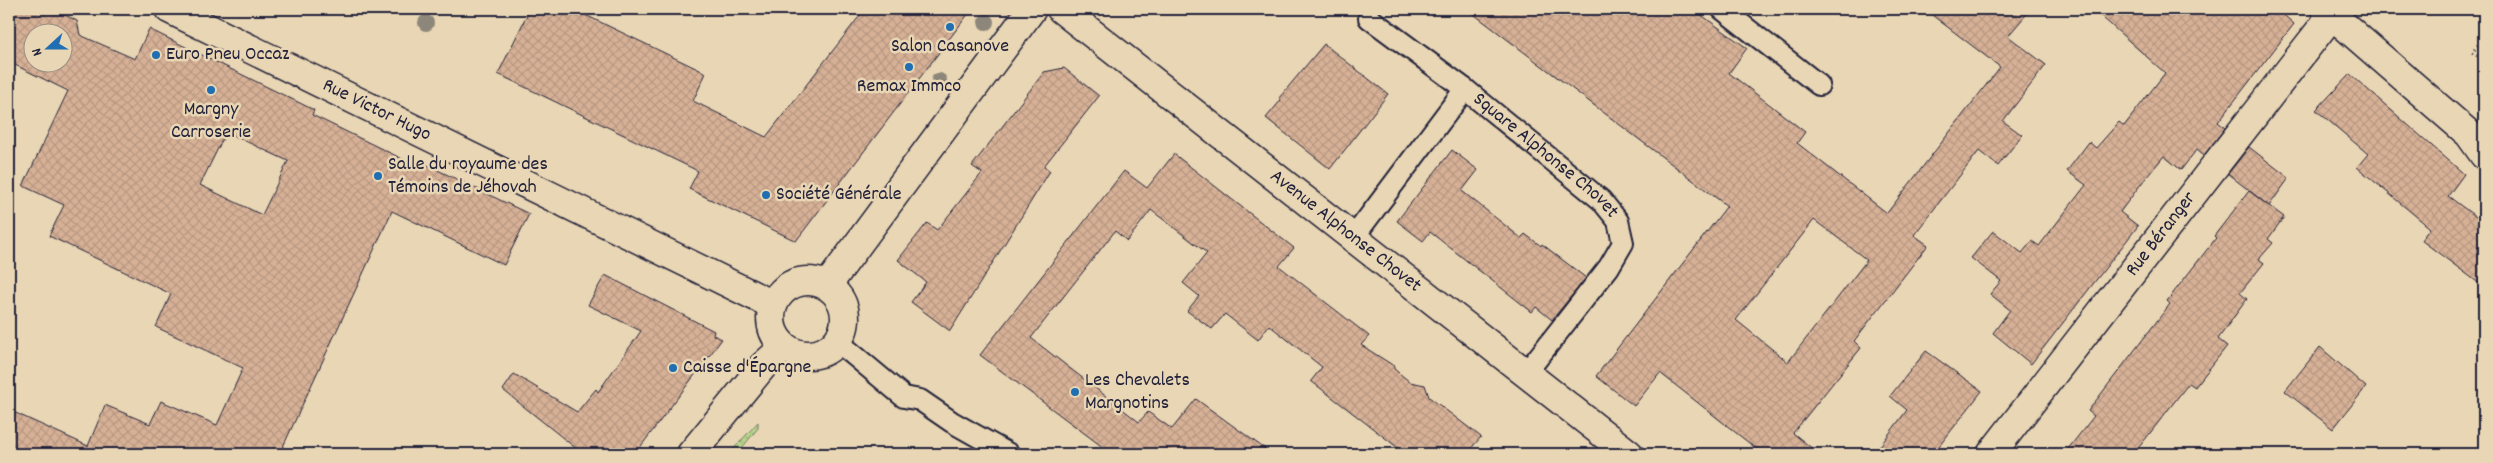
<svg xmlns="http://www.w3.org/2000/svg" width="2493" height="463" viewBox="0 0 2493 463" font-family="Dekko,sans-serif">
<defs>
<pattern id="grass-dots" width="8" height="8" patternUnits="userSpaceOnUse" patternTransform="scale(1.25)"><rect width="8" height="8" fill="#b8d48c"/><path d="M2 2h.1M6 6h.1" fill="none" stroke="#9eb67a" stroke-width="1.8" stroke-linecap="round"/></pattern>
<pattern id="building-cross-hatch" width="8" height="8" patternUnits="userSpaceOnUse" patternTransform="scale(1.25)"><rect width="8" height="8" fill="#d7b196"/><path d="M0 0l8 8M0 8l8-8" fill="none" stroke="#b89882"/></pattern>
</defs>
<rect width="100%" height="100%" fill="#e9d6b4"/>
<filter id="ink" filterUnits="userSpaceOnUse"><feTurbulence type="fractalNoise" baseFrequency=".02" numOctaves="2"/><feDisplacementMap in="SourceGraphic" scale="10" xChannelSelector="R" yChannelSelector="G"/><feConvolveMatrix kernelMatrix="1 2 1 2 8 2 1 2 1" color-interpolation-filters="sRGB"/></filter>
<g filter="url(#ink)">
<path fill="url(#grass-dots)" stroke="#6d7b64" d="M 758,422 L 758,428 L 737,454 L 729,454 Z"/>
<path fill="url(#building-cross-hatch)" stroke="#22223b" fill-rule="evenodd" d="M 9,9 L 54,9 L 77,21 L 80,35 L 135,59 L 149,29 L 314,110 L 312,115 L 421,168 L 423,163 L 529,214 L 504,265 L 392,211 L 281,451 L 287,454 L 9,454 L 9,410 L 88,446 L 105,405 L 150,424 L 161,401 L 217,425 L 243,368 L 156,327 L 171,294 L 49,236 L 64,205 L 23,186 L 68,91 L 9,62 ZM 32,32 L 62,32 L 62,62 L 32,62 ZM 226,132 L 288,161 L 262,215 L 200,185 Z
M 530,9 L 573,9 L 706,73 L 693,101 L 766,137 L 865,9 L 972,9 L 796,241 L 689,189 L 698,171 L 498,74 Z
M 1467,9 L 1693,9 L 1747,48 L 1729,73 L 1805,132 L 1797,143 L 1887,213 L 2000,67 L 1924,9 L 2031,9 L 2008,36 L 2046,65 L 2003,121 L 2022,135 L 1998,166 L 1979,151 L 1914,235 L 1928,245 L 1854,341 L 1861,348 L 1793,433 L 1819,454 L 1763,454 L 1660,373 L 1634,406 L 1596,376 L 1727,206 ZM 1814,220 L 1867,260 L 1788,362 L 1736,320 Z
M 2093,9 L 2277,9 L 2294,24 L 2218,122 L 2225,128 L 2204,155 L 2197,149 L 2181,170 L 2164,156 L 2141,184 L 2120,212 L 2138,226 L 2031,364 L 1993,333 L 2010,310 L 1990,294 L 2001,281 L 1971,258 L 1993,231 L 2022,253 L 2032,241 L 2039,246 L 2086,185 L 2067,171 L 2089,142 L 2096,148 L 2119,122 L 2124,126 L 2165,73 Z
M 1324,44 L 1388,94 L 1330,169 L 1266,118 L 1281,100 L 1279,98 Z
M 1064,68 L 1099,96 L 1044,166 L 1050,171 L 950,331 L 911,302 L 926,282 L 898,260 L 927,223 L 937,230 L 964,196 L 982,173 L 972,166 L 1044,72 Z
M 2350,74 L 2464,174 L 2448,196 L 2484,223 L 2484,287 L 2421,240 L 2430,228 L 2357,167 L 2368,154 L 2316,110 Z
M 2249,147 L 2289,178 L 2269,206 L 2228,174 Z
M 1452,150 L 1478,170 L 1462,191 L 1521,238 L 1525,234 L 1541,246 L 1542,244 L 1586,278 L 1552,320 L 1536,307 L 1532,312 L 1430,232 L 1423,241 L 1397,221 Z
M 1174,154 L 1294,248 L 1279,266 L 1369,336 L 1361,345 L 1394,366 L 1394,369 L 1410,382 L 1425,385 L 1429,397 L 1481,437 L 1466,454 L 1406,454 L 1311,381 L 1322,367 L 1269,325 L 1258,340 L 1225,314 L 1212,329 L 1187,311 L 1199,296 L 1183,283 L 1207,253 L 1151,210 L 1127,241 L 1115,231 L 1031,338 L 1139,422 L 1148,412 L 1172,429 L 1196,399 L 1272,454 L 1112,454 L 980,355 L 1124,171 L 1147,188 Z
M 2249,191 L 2284,217 L 2268,239 L 2273,243 L 2259,259 L 2264,263 L 2240,293 L 2247,299 L 2218,339 L 2227,346 L 2195,387 L 2189,383 L 2140,446 L 2130,454 L 2064,454 L 2094,416 L 2088,411 L 2170,304 L 2167,301 L 2216,238 L 2214,236 Z
M 605,275 L 714,331 L 713,335 L 722,339 L 635,454 L 583,454 L 503,390 L 514,374 L 577,412 L 596,389 L 598,392 L 641,331 L 588,305 Z
M 2320,347 L 2366,387 L 2333,429 L 2285,391 Z
M 1926,351 L 1982,391 L 1933,454 L 1874,454 L 1907,410 L 1890,396 Z"/>
<g fill="none" stroke-linecap="round" stroke-linejoin="round">
<defs>
<g id="lane">
<path d="M 1722,9 L 1819,85"/>
<path id="s1" d="M 1369,18 L 1465,89 L 1601,200 L 1618,221 L 1623,243 L 1609,267 L 1526,373"/>
<path d="M 1353,238 L 1465,89"/>
<path d="M 837,341 L 904,397 L 920,400 L 952,422 L 1009,454"/>
</g>
<g id="street">
<path id="s2" d="M 169,9 L 773,305"/>
<path id="s3" d="M 1061,9 L 1629,454"/>
<path d="M 2325,9 L 2469,134 L 2484,155"/>
<path id="s4" d="M 1991,454 L 2332,15"/>
</g>
<path id="secondary" d="M771 318a37 37 0 1 1 74 0a37 37 0 1 1-74 0Z
M 827,286 L 1032,9
M 691,454 L 763,366 L 784,347"/>
</defs>
<use href="#lane" stroke="#22223b" stroke-width="24"/>
<use href="#street" stroke="#22223b" stroke-width="31"/>
<use href="#secondary" stroke="#22223b" stroke-width="31"/>
<path stroke="#22223b" stroke-width="3" stroke-dasharray="1 4" stroke-linecap="butt" d="M 2484,37 L 2472,53 L 2484,60"/>
<use href="#lane" stroke="#e9d6b4" stroke-width="20"/>
<use href="#street" stroke="#e9d6b4" stroke-width="28"/>
<use href="#secondary" stroke="#e9d6b4" stroke-width="28"/>
</g>
<g fill="#8c877a">
<circle cx="986" cy="22" r="8"/>
<circle cx="426" cy="23" r="8"/>
<circle cx="939" cy="81" r="8"/>
</g>
</g>
<g fill="#1f6fb2" stroke="#e9d6b4" stroke-width="2">
<circle cx="950" cy="27" r="5"/>
<circle cx="156" cy="55" r="5"/>
<circle cx="909" cy="67" r="5"/>
<circle cx="211" cy="90" r="5"/>
<circle cx="378" cy="176" r="5"/>
<circle cx="766" cy="195" r="5"/>
<circle cx="673" cy="368" r="5"/>
<circle cx="1075" cy="392" r="5"/>
</g>
<g text-anchor="middle" dominant-baseline="central" stroke-width="5" stroke-linejoin="round" paint-order="stroke">
<g font-size="20" fill="#22223b" stroke="#e9d6b4" text-anchor="start">
<text x="950" y="47" text-anchor="middle">Salon Casanove</text>
<text x="166" y="55">Euro Pneu Occaz</text>
<text x="909" y="87" text-anchor="middle">Remax Immco</text>
<text x="211" y="110" text-anchor="middle">Margny<tspan x="211" dy="23">Carroserie</tspan></text>
<text x="388" y="165">Salle du royaume des<tspan x="388" dy="23">Témoins de Jéhovah</tspan></text>
<text x="776" y="195">Société Générale</text>
<text x="683" y="368">Caisse d'Épargne</text>
<text x="1085" y="381">Les Chevalets<tspan x="1085" dy="23">Margnotins</tspan></text>
</g>
<g font-size="20" fill="#22223b" stroke="#e9d6b4">
<text stroke="none"><textPath href="#s2" startOffset="231">Rue Victor Hugo</textPath></text>
<text stroke="none"><textPath href="#s1" startOffset="224">Square Alphonse Chovet</textPath></text>
<text stroke="none"><textPath href="#s3" startOffset="361">Avenue Alphonse Chovet</textPath></text>
<text stroke="none"><textPath href="#s4" startOffset="278">Rue Béranger</textPath></text>
</g>
</g>
<rect width="2493" height="463" fill="none" stroke="#e9d6b4" stroke-width="30"/>
<rect x="15" y="15" width="2463" height="433" fill="none" stroke="#22223b" stroke-width="2" filter="url(#ink)"/>
<g transform="translate(48 48) rotate(249)"><circle r="24" fill="#e9d6b4" stroke="#998e84"/>
<path d="M0-4L9 19L0 12L-9 19Z" fill="#1f6fb2"/>
<text y="-8" font-size="14" font-weight="bold" text-anchor="middle" fill="#22223b">N</text>
</g>
</svg>
